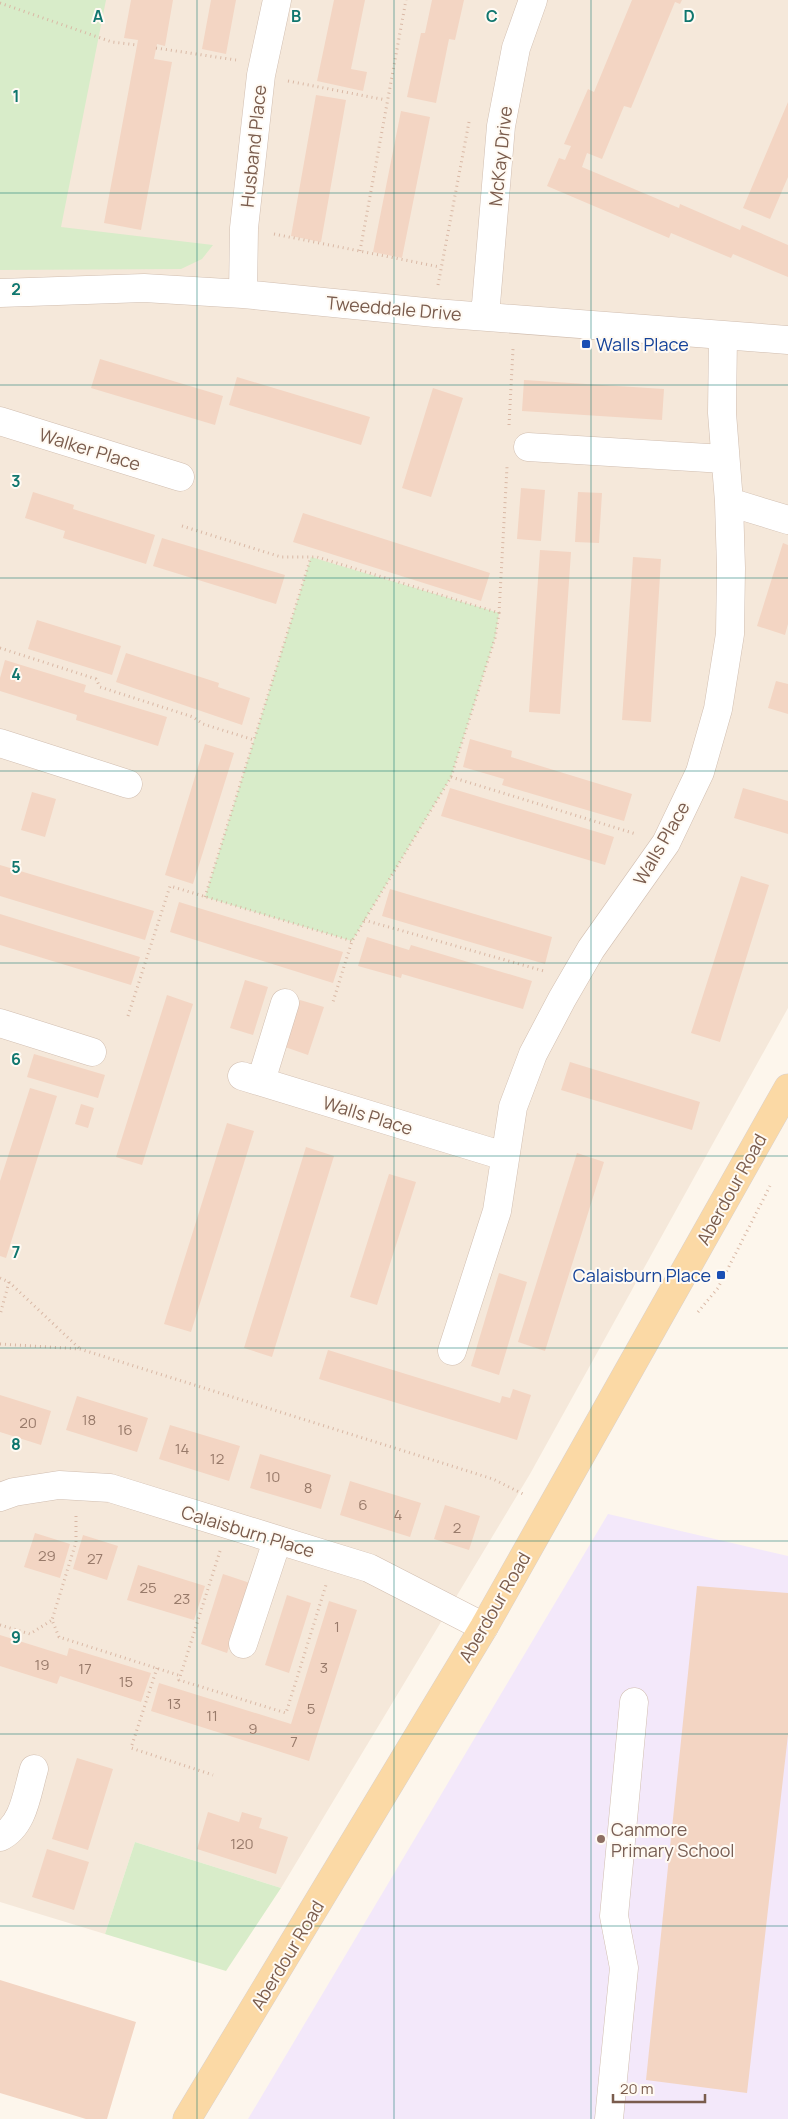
<svg xmlns="http://www.w3.org/2000/svg" width="788" height="2119" viewBox="0 0 788 2119" font-family="Manrope,sans-serif">
<rect width="100%" height="100%" fill="#fdf6ec"/>
<path fill="#f5e8da" d="M 0,0 L 788,0 L 788,1008 L 530,1474 L 281,1888 L 135,1842 L 105,1934 L 0,1902 Z"/>
<path fill="#f3e8fa" d="M 608,1514 L 788,1556 L 788,2119 L 248,2119 Z"/>
<path fill="#d8ecc9" d="M 0,0 L 106,0 L 61,227 L 213,245 L 202,259 L 181,269 L 0,270 Z
M 311,557 L 499,613 L 495,638 L 451,777 L 352,941 L 205,897 Z
M 135,1842 L 281,1888 L 226,1971 L 105,1934 Z"/>
<path fill="#f3d5c3" d="M 131,0 L 173,0 L 165,46 L 157,44 L 154,59 L 172,62 L 141,230 L 104,223 L 138,40 L 124,38 Z
M 211,0 L 236,0 L 226,54 L 202,49 Z
M 334,0 L 365,0 L 351,69 L 367,72 L 363,91 L 317,81 Z
M 432,0 L 464,0 L 455,40 L 449,39 L 436,103 L 407,97 L 421,33 L 425,33 Z
M 632,0 L 682,0 L 680,4 L 675,2 L 631,108 L 624,106 L 602,159 L 587,153 L 582,167 L 679,208 L 680,204 L 740,230 L 742,225 L 788,245 L 788,277 L 733,254 L 731,258 L 671,233 L 669,238 L 547,186 L 559,158 L 565,160 L 571,146 L 564,144 L 588,89 L 594,92 Z
M 316,95 L 346,100 L 321,242 L 291,236 Z
M 788,102 L 788,177 L 770,219 L 743,208 Z
M 401,111 L 430,117 L 402,258 L 373,252 Z
M 100,359 L 223,396 L 215,425 L 91,388 Z
M 237,377 L 370,417 L 361,445 L 229,405 Z
M 524,380 L 664,389 L 662,420 L 522,411 Z
M 433,388 L 463,398 L 431,497 L 402,488 Z
M 521,488 L 545,490 L 541,541 L 517,539 Z
M 33,492 L 74,505 L 73,509 L 155,535 L 146,564 L 63,538 L 65,531 L 25,518 Z
M 578,492 L 602,493 L 599,543 L 575,542 Z
M 303,513 L 490,573 L 481,601 L 293,542 Z
M 162,538 L 285,575 L 276,604 L 153,566 Z
M 783,543 L 788,545 L 788,624 L 785,635 L 757,626 Z
M 540,550 L 571,552 L 560,714 L 529,712 Z
M 633,557 L 661,559 L 651,722 L 622,720 Z
M 37,620 L 121,646 L 112,675 L 28,649 Z
M 126,653 L 219,683 L 218,687 L 250,698 L 242,725 L 116,682 Z
M 5,660 L 86,685 L 84,692 L 167,717 L 158,746 L 76,720 L 77,715 L 0,691 L 0,678 Z
M 776,681 L 788,684 L 788,714 L 768,708 Z
M 470,739 L 512,751 L 511,757 L 632,794 L 624,821 L 502,785 L 504,779 L 463,767 Z
M 205,744 L 234,753 L 193,884 L 165,875 Z
M 450,788 L 614,837 L 605,865 L 441,816 Z
M 743,788 L 788,801 L 788,834 L 734,818 Z
M 32,792 L 56,799 L 45,837 L 21,830 Z
M 0,865 L 154,911 L 145,940 L 0,896 Z
M 741,876 L 769,885 L 720,1042 L 691,1033 Z
M 390,889 L 552,937 L 545,964 L 382,916 Z
M 179,902 L 343,952 L 333,983 L 170,932 Z
M 0,914 L 140,957 L 131,985 L 0,945 Z
M 367,937 L 409,950 L 411,945 L 532,981 L 523,1009 L 402,974 L 401,978 L 358,966 Z
M 245,980 L 268,987 L 253,1035 L 230,1028 Z
M 167,995 L 193,1004 L 142,1165 L 116,1157 Z
M 300,1000 L 324,1007 L 308,1055 L 285,1047 Z
M 34,1054 L 105,1075 L 98,1098 L 27,1077 Z
M 570,1062 L 700,1102 L 692,1130 L 561,1090 Z
M 30,1088 L 57,1096 L 6,1258 L 0,1256 L 0,1181 Z
M 81,1104 L 94,1108 L 88,1128 L 75,1124 Z
M 227,1123 L 254,1131 L 191,1332 L 164,1324 Z
M 306,1147 L 334,1156 L 272,1357 L 244,1348 Z
M 577,1153 L 604,1162 L 545,1351 L 518,1342 Z
M 389,1174 L 416,1182 L 377,1305 L 350,1297 Z
M 499,1273 L 527,1282 L 499,1375 L 471,1366 Z
M 328,1350 L 500,1403 L 502,1396 L 510,1398 L 513,1389 L 531,1395 L 517,1440 L 319,1379 Z
M 0,1395 L 51,1411 L 41,1445 L 0,1432 Z
M 77,1396 L 148,1418 L 137,1452 L 66,1430 Z
M 170,1425 L 240,1446 L 229,1481 L 159,1459 Z
M 260,1454 L 331,1475 L 321,1509 L 250,1488 Z
M 350,1481 L 421,1503 L 410,1537 L 340,1515 Z
M 445,1505 L 480,1516 L 469,1550 L 434,1539 Z
M 35,1533 L 70,1544 L 60,1578 L 24,1567 Z
M 83,1535 L 118,1546 L 107,1580 L 73,1569 Z
M 138,1565 L 205,1586 L 194,1620 L 127,1600 Z
M 223,1574 L 250,1583 L 227,1653 L 201,1644 Z
M 697,1586 L 788,1593 L 788,1735 L 747,2093 L 646,2080 Z
M 287,1595 L 311,1603 L 289,1673 L 265,1665 Z
M 329,1601 L 357,1610 L 309,1761 L 151,1711 L 159,1683 L 291,1724 Z
M 0,1635 L 67,1656 L 69,1648 L 151,1673 L 141,1702 L 60,1676 L 57,1684 L 0,1666 Z
M 77,1758 L 113,1769 L 88,1850 L 52,1839 Z
M 208,1812 L 239,1822 L 242,1812 L 262,1818 L 259,1828 L 288,1837 L 276,1874 L 197,1849 Z
M 47,1849 L 89,1862 L 74,1910 L 32,1897 Z
M 0,1980 L 136,2022 L 107,2119 L 86,2119 L 0,2093 Z"/>
<g fill="none" stroke-linecap="round" stroke-linejoin="round">
<defs>
<path id="minor" d="M 0,293 L 144,288 L 243,294 L 435,313 L 788,340
M 243,294 L 244,228 L 261,75 L 277,0
M 485,316 L 501,126 L 516,48 L 533,0
M 0,421 L 180,477
M 528,447 L 724,459
M 729,502 L 788,520
M 0,743 L 128,784
M 0,1023 L 92,1052
M 242,1076 L 504,1156
M 261,1081 L 285,1003
M 452,1351 L 497,1211 L 513,1107 L 533,1054 L 562,999 L 591,949 L 666,843 L 700,772 L 718,709 L 730,634 L 731,568 L 729,502 L 722,413 L 723,336
M 0,1497 L 14,1492 L 59,1485 L 110,1488 L 369,1568 L 484,1627
M 243,1644 L 277,1541
M 0,1837 C 24,1826 27,1792 34,1769
M 609,2119 L 624,1968 L 614,1916 L 634,1702"/>
<path id="major" d="M 187,2119 L 484,1627 L 788,1088"/>
</defs>
<use href="#minor" stroke="#d1beb0" stroke-width="29"/>
<use href="#major" stroke="#dad1cd" stroke-width="29"/>
<path stroke="#d9b8a5" stroke-width="3" stroke-dasharray="1 4" stroke-linecap="butt" d="M 0,3 L 112,42 L 137,45
M 156,48 L 236,60
M 288,81 L 386,100
M 274,234 L 440,267
M 360,251 L 406,0
M 438,285 L 469,122
M 509,425 L 513,349
M 182,526 L 281,557 L 317,557 L 499,613 L 495,638 L 451,777 L 352,941 L 332,1005
M 499,613 L 507,467
M 0,648 L 96,679 L 100,687 L 193,717 L 203,724 L 254,740 L 311,557
M 451,777 L 636,834
M 205,897 L 254,740
M 364,920 L 544,971
M 128,1016 L 170,886 L 352,941
M 0,1278 L 9,1282 L 0,1315
M 9,1282 L 80,1349
M 698,1312 L 718,1288 L 770,1186
M 0,1344 L 80,1349 L 493,1479 L 525,1495
M 76,1516 L 76,1542 L 52,1620 L 59,1637 L 181,1676
M 220,1551 L 179,1680 L 286,1713 L 326,1585
M 0,1625 L 30,1634 L 52,1620
M 157,1668 L 131,1748 L 213,1775"/>
<use href="#minor" stroke="#fff" stroke-width="28"/>
<use href="#major" stroke="#fbd9a5" stroke-width="28"/>
</g>
<path fill="none" stroke="#0f766e" stroke-width="1" stroke-opacity="0.55" d="M 197,0 L 197,2119M 394,0 L 394,2119M 591,0 L 591,2119M 0,193 L 788,193M 0,385 L 788,385M 0,578 L 788,578M 0,771 L 788,771M 0,963 L 788,963M 0,1156 L 788,1156M 0,1348 L 788,1348M 0,1541 L 788,1541M 0,1734 L 788,1734M 0,1926 L 788,1926"/>
<g fill="#1a4fb4" stroke="#fffaf3" stroke-width="2">
<rect x="581" y="339" width="10" height="10" rx="2.5"/>
<rect x="716" y="1270" width="10" height="10" rx="2.5"/>
</g>
<circle fill="#8d6e63" stroke="#fffaf3" stroke-width="2" cx="601" cy="1839" r="5"/>
<g text-anchor="middle" dominant-baseline="central" stroke-width="4" stroke-linejoin="round" paint-order="stroke">
<g font-size="15" fill="#987a6a">
<text x="89" y="1419">18</text>
<text x="28" y="1422">20</text>
<text x="125" y="1429">16</text>
<text x="182" y="1448">14</text>
<text x="217" y="1458">12</text>
<text x="273" y="1476">10</text>
<text x="308" y="1487">8</text>
<text x="363" y="1504">6</text>
<text x="398" y="1514">4</text>
<text x="457" y="1527">2</text>
<text x="47" y="1555">29</text>
<text x="95" y="1558">27</text>
<text x="148" y="1587">25</text>
<text x="182" y="1598">23</text>
<text x="337" y="1626">1</text>
<text x="42" y="1664">19</text>
<text x="324" y="1667">3</text>
<text x="85" y="1668">17</text>
<text x="126" y="1681">15</text>
<text x="174" y="1703">13</text>
<text x="311" y="1708">5</text>
<text x="212" y="1715">11</text>
<text x="253" y="1728">9</text>
<text x="294" y="1741">7</text>
<text x="242" y="1843">120</text>
</g>
<g font-size="18" fill="#7a5c4d" stroke="#fffaf3">
<text transform="translate(253 146) rotate(-84)">Husband Place</text>
<text transform="translate(500 156) rotate(-84)">McKay Drive</text>
<text transform="translate(394 308) rotate(5)">Tweeddale Drive</text>
<text transform="translate(90 449) rotate(17)">Walker Place</text>
<text transform="translate(661 843) rotate(-60)">Walls Place</text>
<text transform="translate(368 1115) rotate(17)">Walls Place</text>
<text transform="translate(731 1189) rotate(-61)">Aberdour Road</text>
<text transform="translate(248 1531) rotate(17)">Calaisburn Place</text>
<text transform="translate(494 1607) rotate(-60)">Aberdour Road</text>
<text transform="translate(287 1955) rotate(-59)">Aberdour Road</text>
</g>
<g font-size="18" fill="#164399" stroke="#fffaf3" text-anchor="start">
<text x="596" y="344">Walls Place</text>
<text x="711" y="1275" text-anchor="end">Calaisburn Place</text>
</g>
<g font-size="18" fill="#785e54" stroke="#fffaf3" text-anchor="start">
<text x="611" y="1829">Canmore<tspan x="611" dy="21">Primary School</tspan></text>
</g>
</g>
<g font-size="16" text-anchor="middle" font-weight="bold" fill="#0f766e" stroke="#fffaf3" stroke-width="4" stroke-linejoin="round" paint-order="stroke">
<text x="98" y="22">A</text>
<text x="296" y="22">B</text>
<text x="492" y="22">C</text>
<text x="689" y="22">D</text>
<text x="16" y="102">1</text>
<text x="16" y="295">2</text>
<text x="16" y="487">3</text>
<text x="16" y="680">4</text>
<text x="16" y="873">5</text>
<text x="16" y="1065">6</text>
<text x="16" y="1258">7</text>
<text x="16" y="1450">8</text>
<text x="16" y="1643">9</text>
</g>
<path d="M613 2094v8h92v-8" fill="none" stroke="#7a5c4d" stroke-width="2.5"/>
<text x="620" y="2094" font-size="15" fill="#7a5c4d" stroke="#fffaf3" stroke-width="4" paint-order="stroke">20 m</text>
</svg>
